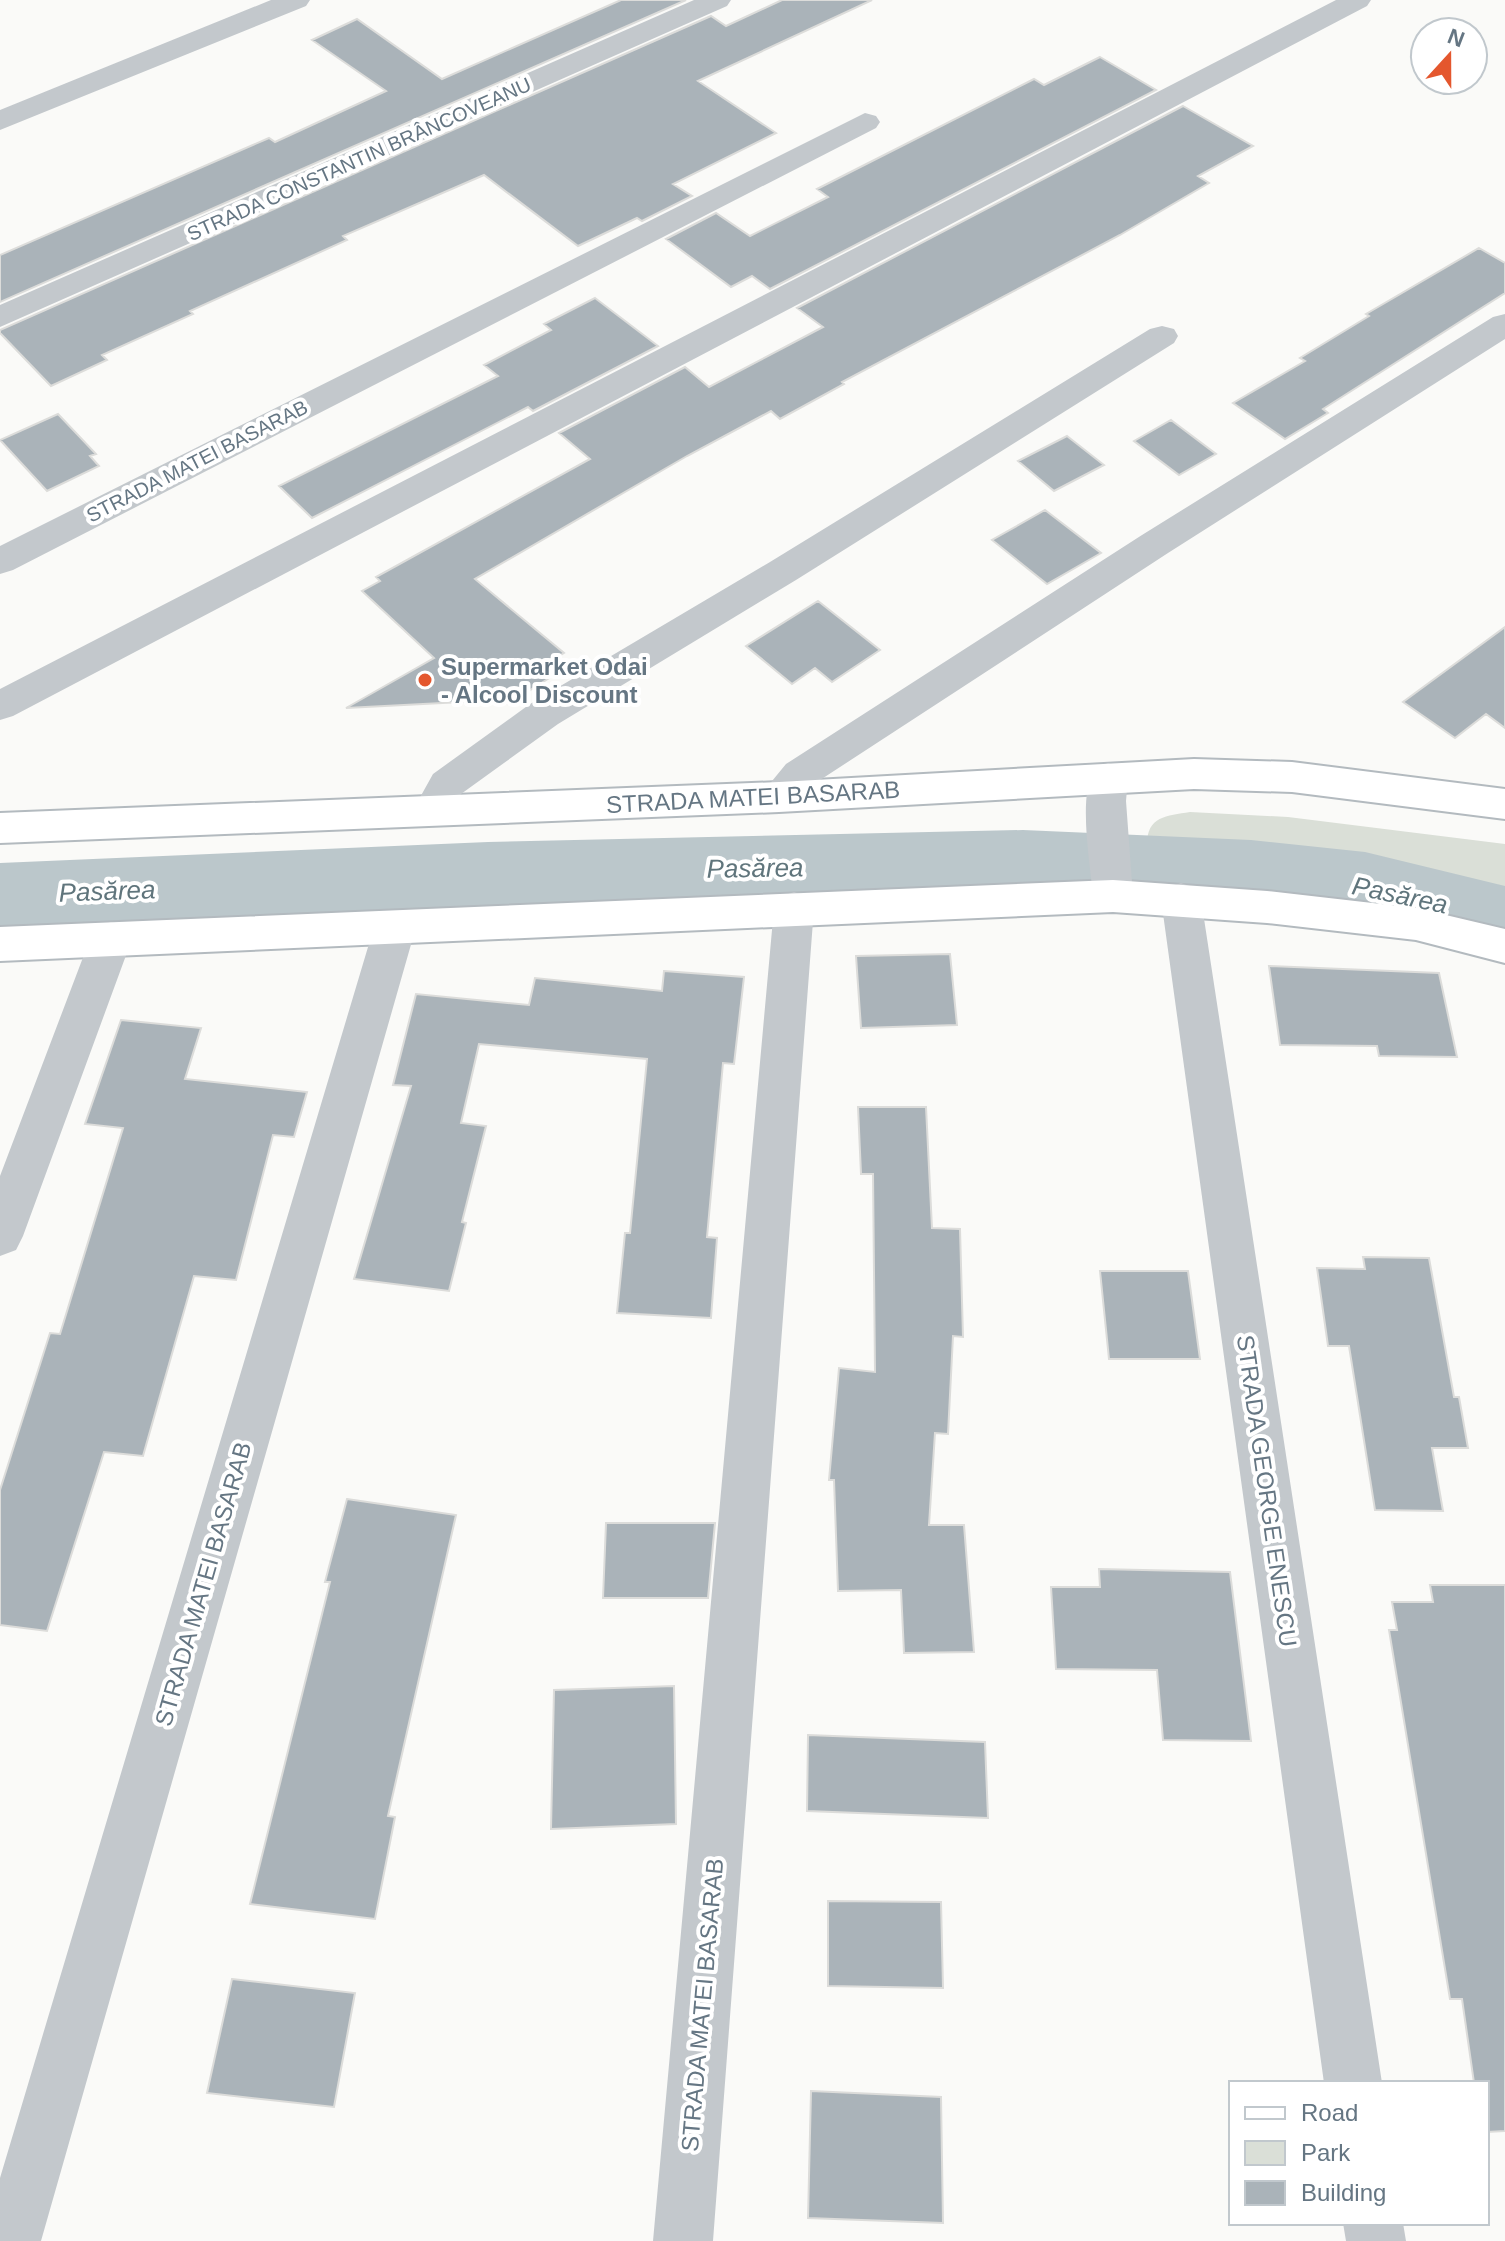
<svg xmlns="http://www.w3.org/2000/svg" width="1505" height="2241" viewBox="0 0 1505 2241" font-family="Helvetica,sans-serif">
<rect width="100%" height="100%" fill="#fafaf8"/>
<path fill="#dadfd7" d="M 1190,812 L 1288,817 L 1505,844 L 1505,897 C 1390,866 1266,851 1147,847 C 1146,816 1166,816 1190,812 Z"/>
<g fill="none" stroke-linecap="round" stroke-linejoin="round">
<path fill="#bbc7cb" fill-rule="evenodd" d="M 1023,830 L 1251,840 L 1365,852 L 1505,886 L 1505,952 L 1365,918 L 1251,904 L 1023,894 L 488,906 L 0,929 L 0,863 L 488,842 Z"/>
</g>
<path fill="#aab3b9" stroke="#dcdcda" stroke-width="2" d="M 621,0 L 686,0 L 0,302 L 0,255 L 269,138 L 275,142 L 386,91 L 312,40 L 357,19 L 442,79 Z
M 782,0 L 872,0 L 698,81 L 776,133 L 673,184 L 692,196 L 642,221 L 637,218 L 578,246 L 484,175 L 343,236 L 347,240 L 190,311 L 193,314 L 102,355 L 107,360 L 51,386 L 0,333 L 0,330 L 711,16 L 726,26 Z
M 1100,57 L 1156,90 L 770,289 L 752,276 L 731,287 L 666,239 L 716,213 L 750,236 L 828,197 L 817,189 L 1034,79 L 1044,85 Z
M 1183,106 L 1253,146 L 1198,176 L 1209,183 L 1120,235 L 842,382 L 844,384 L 780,419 L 771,411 L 687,456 L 475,579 L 564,653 L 540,668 L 551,677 L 508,704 L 494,692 L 481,701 L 346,708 L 434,658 L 362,591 L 380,581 L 376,577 L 590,459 L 559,433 L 685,367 L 709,387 L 823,327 L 797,308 Z
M 1479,248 L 1505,263 L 1505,293 L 1323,409 L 1328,413 L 1285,439 L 1233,403 L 1305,361 L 1300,358 L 1369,316 L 1366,314 Z
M 595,298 L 658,346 L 533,411 L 528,407 L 312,518 L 279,486 L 498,376 L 484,365 L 551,330 L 544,324 Z
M 58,414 L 96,454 L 90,456 L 99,466 L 47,491 L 0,440 Z
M 1171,420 L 1216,454 L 1179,475 L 1134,441 Z
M 1067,436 L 1104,465 L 1054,491 L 1018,461 Z
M 1045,510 L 1101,553 L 1047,584 L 992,540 Z
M 818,601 L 880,650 L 832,682 L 815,668 L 792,684 L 746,646 Z
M 1505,627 L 1505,728 L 1486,714 L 1455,738 L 1403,702 Z
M 950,954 L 957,1025 L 861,1028 L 856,956 Z
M 1269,966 L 1439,973 L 1457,1057 L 1379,1056 L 1377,1046 L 1280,1045 Z
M 664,971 L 744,977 L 734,1064 L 723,1063 L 707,1237 L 717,1238 L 711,1318 L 617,1313 L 625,1233 L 630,1233 L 647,1059 L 479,1044 L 461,1123 L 486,1126 L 462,1222 L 466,1223 L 449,1291 L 354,1279 L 411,1086 L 393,1085 L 416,994 L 529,1005 L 535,978 L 662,991 Z
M 121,1020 L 201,1028 L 185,1079 L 307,1092 L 294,1137 L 273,1135 L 236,1280 L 194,1276 L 143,1456 L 104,1452 L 47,1631 L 0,1625 L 0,1490 L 50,1333 L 60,1334 L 123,1128 L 85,1124 Z
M 858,1107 L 926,1107 L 932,1228 L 960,1229 L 963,1337 L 953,1336 L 948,1434 L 935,1433 L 929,1525 L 964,1525 L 974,1652 L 904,1653 L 901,1590 L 838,1591 L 834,1480 L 829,1480 L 839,1368 L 875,1372 L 873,1174 L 861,1174 Z
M 1363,1257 L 1429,1258 L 1454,1397 L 1459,1397 L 1468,1448 L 1432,1448 L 1443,1511 L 1375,1510 L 1349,1346 L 1328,1346 L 1317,1268 L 1365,1269 Z
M 1100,1271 L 1188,1271 L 1200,1359 L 1109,1359 Z
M 347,1499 L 456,1515 L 388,1816 L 395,1817 L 375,1919 L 250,1904 L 330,1582 L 325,1582 Z
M 606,1523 L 715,1523 L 708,1598 L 603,1598 Z
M 1099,1569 L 1230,1572 L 1251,1741 L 1163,1740 L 1157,1670 L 1056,1669 L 1051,1587 L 1100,1587 Z
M 1430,1585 L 1505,1585 L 1505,2131 L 1487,2132 L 1487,2083 L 1474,2083 L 1462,1999 L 1450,1999 L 1389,1630 L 1397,1630 L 1392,1602 L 1433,1602 Z
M 674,1686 L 676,1824 L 551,1829 L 554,1690 Z
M 808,1735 L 985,1742 L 988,1818 L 807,1811 Z
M 828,1901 L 941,1902 L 943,1988 L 828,1986 Z
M 232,1979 L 355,1993 L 334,2107 L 207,2093 Z
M 811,2091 L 941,2097 L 943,2223 L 808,2218 Z"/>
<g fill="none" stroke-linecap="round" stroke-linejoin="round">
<defs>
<path id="secondary" d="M 1194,759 L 1292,762 L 1505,789 L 1505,819 L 1292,792 L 1194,789 L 779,812 L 0,843 L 0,813 L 779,782 Z
M 1113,880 L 1267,891 L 1416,908 L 1505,929 L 1505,963 L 1416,940 L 1267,923 L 1113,912 L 0,961 L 0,927 Z"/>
</defs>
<use href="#secondary" stroke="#b3babf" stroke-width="4"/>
<path fill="#c3c8cc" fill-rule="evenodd" d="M 271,0 L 310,0 L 306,6 L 0,130 L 0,110 Z
M 694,0 L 731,0 L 727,6 L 0,327 L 0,305 Z
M 1336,0 L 1371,0 L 1367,6 L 13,716 L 0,720 L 0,689 Z
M 865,113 L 876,116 L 880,122 L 876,128 L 13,570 L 0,574 L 0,546 Z
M 1505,314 L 1505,339 L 1168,553 L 814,784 C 798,802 790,815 765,808 L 759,797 L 786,764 L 1142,535 L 1493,317 Z
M 1162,326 L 1174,329 L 1178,336 L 1174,343 L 796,580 L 558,724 L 461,794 L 447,821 L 433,825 L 419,821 L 413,810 L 433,774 L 530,704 L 770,562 L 1150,329 Z
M 1108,763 L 1122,768 L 1128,778 L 1126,801 L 1133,896 L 1127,907 L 1113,912 L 1099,907 L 1093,896 C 1090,861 1078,798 1094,768 Z
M 1181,883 L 1195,888 L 1201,899 L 1382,2083 L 1324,2083 L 1161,899 L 1167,888 Z
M 794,892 L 808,897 L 814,908 L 713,2241 L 653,2241 L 774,908 L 780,897 Z
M 395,911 L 410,915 L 416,927 L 41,2241 L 0,2241 L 0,2178 L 374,927 L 380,915 Z
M 111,922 L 126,927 L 132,939 L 23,1236 L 16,1250 L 0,1256 L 0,1176 L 90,939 L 96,927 Z
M 1343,2223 L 1403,2223 L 1406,2241 L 1346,2241 Z"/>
<use href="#secondary" fill="#fff" fill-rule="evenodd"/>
</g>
<circle fill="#e4572e" stroke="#fff" stroke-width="3" cx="425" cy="680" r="8"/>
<g text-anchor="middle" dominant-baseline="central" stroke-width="8" stroke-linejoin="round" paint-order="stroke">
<g font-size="20" fill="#657683" stroke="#fff">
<text transform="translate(359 159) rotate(-24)">STRADA CONSTANTIN BRÂNCOVEANU</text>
<text transform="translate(197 461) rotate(-27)">STRADA MATEI BASARAB</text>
</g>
<g font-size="24" font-weight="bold" fill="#657683" stroke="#fff" text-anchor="start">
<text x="441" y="666">Supermarket Odai<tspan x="441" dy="28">- Alcool Discount</tspan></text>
</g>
<g font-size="24" fill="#657683" stroke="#fff">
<text transform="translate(753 797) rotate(-3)">STRADA MATEI BASARAB</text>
<text transform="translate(1267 1491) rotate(82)">STRADA GEORGE ENESCU</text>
<text transform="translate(203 1584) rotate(-74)">STRADA MATEI BASARAB</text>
<text transform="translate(702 2005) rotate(-85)">STRADA MATEI BASARAB</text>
</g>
<g font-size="26" font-style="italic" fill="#60757c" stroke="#fff">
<text transform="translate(755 868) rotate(-1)">Pasărea</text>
<text transform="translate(107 891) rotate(-2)">Pasărea</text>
<text transform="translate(1400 895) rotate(12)">Pasărea</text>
</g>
</g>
<rect x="1229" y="2081" width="260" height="144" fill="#ffffff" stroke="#c1c8cd" stroke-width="2"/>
<rect x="1245" y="2107" width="40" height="12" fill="#ffffff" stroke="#c1c8cd" stroke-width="2"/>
<text x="1301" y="2121" font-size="24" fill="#657683">Road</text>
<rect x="1245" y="2141" width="40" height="24" fill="#dadfd7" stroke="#c1c8cd" stroke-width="2"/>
<text x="1301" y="2161" font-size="24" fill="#657683">Park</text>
<rect x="1245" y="2181" width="40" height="24" fill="#aab3b9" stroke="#c1c8cd" stroke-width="2"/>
<text x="1301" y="2201" font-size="24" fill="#657683">Building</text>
<g transform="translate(1449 56) rotate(21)"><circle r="38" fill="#ffffff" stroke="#c1c8cd" stroke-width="2"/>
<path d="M0-6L14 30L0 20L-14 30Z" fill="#e4572e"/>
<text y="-12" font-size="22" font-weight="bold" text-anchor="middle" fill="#657683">N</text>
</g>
</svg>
